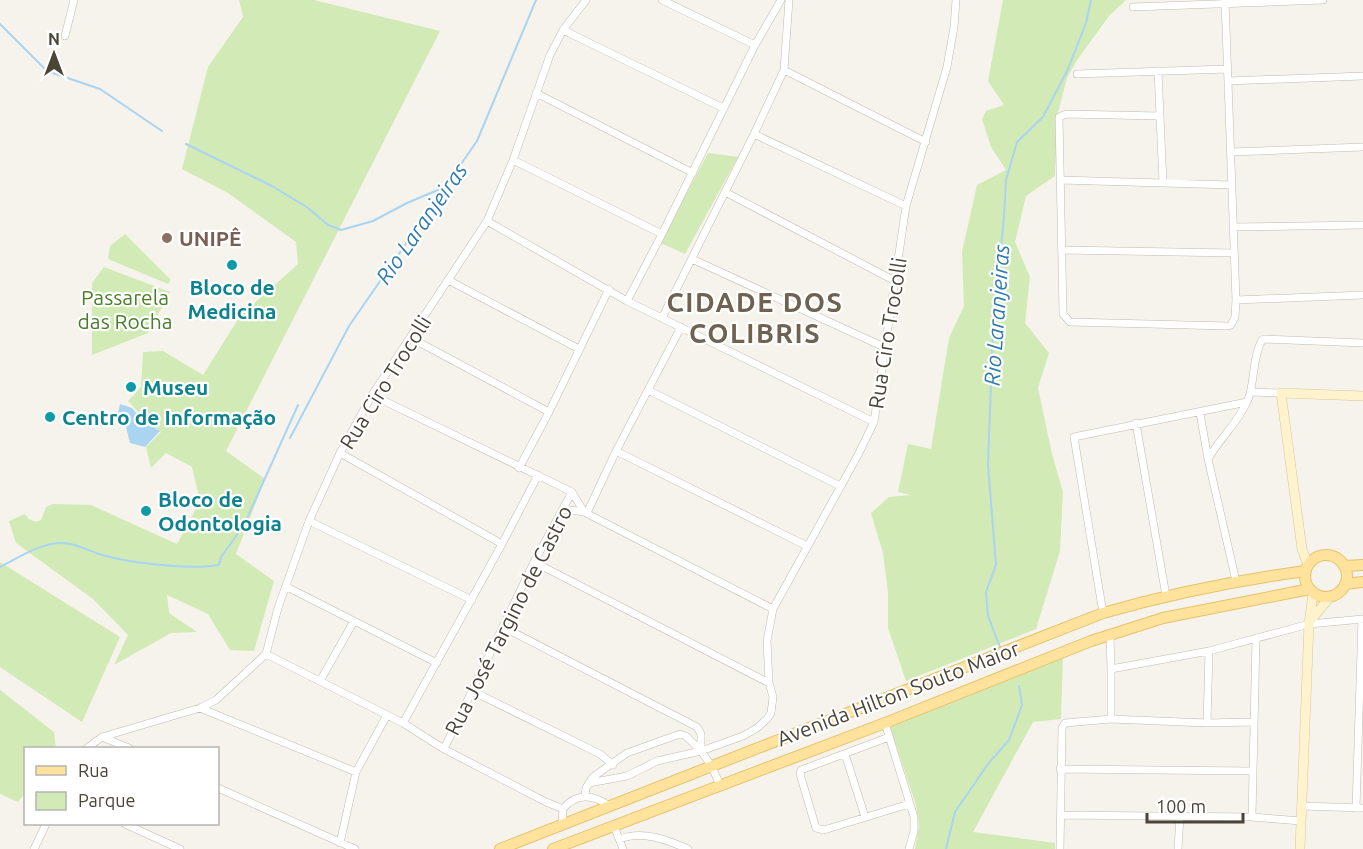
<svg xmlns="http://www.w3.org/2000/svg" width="1363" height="849" viewBox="0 0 1363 849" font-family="Ubuntu,sans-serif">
<rect width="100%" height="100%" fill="#f6f3ec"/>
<path fill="#d2eab5" d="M 239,0 L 314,0 L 440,31 L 226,451 L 265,479 L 236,554 L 274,581 L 254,651 L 230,650 L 208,614 L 167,595 L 169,613 L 197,632 L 171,633 L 114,665 L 128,635 L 93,599 L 16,543 L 9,521 L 25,514 L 29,519 L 36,522 L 41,520 L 46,507 L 53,504 L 91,505 L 177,544 L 200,501 L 192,467 L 166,453 L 151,468 L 146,447 L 161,432 L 142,416 L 128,401 L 141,387 L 143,352 L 163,351 L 203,375 L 240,316 L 298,264 L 296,242 L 228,193 L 182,169 L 208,67 L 243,17 Z
M 1003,0 L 1126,0 L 1109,16 L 1077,60 L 1067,78 L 1057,116 L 1055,176 L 1026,196 L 1015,242 L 1030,277 L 1025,323 L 1049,353 L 1038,388 L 1052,454 L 1063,492 L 1060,551 L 1036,629 L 906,681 L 888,628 L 888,592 L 883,553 L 871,513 L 889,497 L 911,495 L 898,492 L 908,444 L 931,449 L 949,338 L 964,306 L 962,252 L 977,185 L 1006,170 L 991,147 L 982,119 L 986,111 L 1004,105 L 988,81 Z
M 708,153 L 738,157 L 685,254 L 660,243 Z
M 125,234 L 171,280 L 168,284 L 108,259 L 110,246 Z
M 104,267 L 170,292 L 148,333 L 92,355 L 92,283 Z
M 0,562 L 120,637 L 82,722 L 0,667 Z
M 1063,652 L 1061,719 L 1033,722 L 973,832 L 1055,843 L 1055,849 L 915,849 L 919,826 L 916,805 L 889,724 Z
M 0,690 L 54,732 L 56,748 L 26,748 L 25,793 L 18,802 L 0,794 Z"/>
<path fill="#a9d4f2" d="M 120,404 L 132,408 L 141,419 L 160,431 L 145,447 L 130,443 L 124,419 L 118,413 Z"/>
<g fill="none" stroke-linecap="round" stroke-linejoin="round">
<path stroke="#a9d4f2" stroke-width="2" d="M 0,24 L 47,71 L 100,89 L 162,131
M 186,144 L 272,186 L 308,208 L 328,225 L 341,230 L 373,221 L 407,203 L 445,187
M 290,438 L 349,326 L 477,141 L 536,0
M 0,567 C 18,558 38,544 60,543 C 73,542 87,550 99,554 C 128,563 190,570 219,565 L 221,557 L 244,525 L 298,405
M 1000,647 L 988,616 L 986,592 L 996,565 L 988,465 L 993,328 L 1004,217 L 1006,180 L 1017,142 L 1043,117 L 1068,69 L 1086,23 L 1091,0
M 946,849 L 955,812 L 988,764 L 1009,740 L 1022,705 L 1019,686"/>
<defs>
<path id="street" d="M 662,0 L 755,45
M 1133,7 L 1323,0
M 563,30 L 723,108
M 65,36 L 74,0
M 784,70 L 926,142
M 1158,71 L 1163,183
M 1077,74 L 1228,69
M 1228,81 L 1363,76
M 536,93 L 693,173
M 1160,116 L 1066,114 L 1059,117 L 1063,314 L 1070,322 L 1228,326 L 1231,325 L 1235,317 L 1236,300 L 1225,0
M 754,134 L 906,206
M 1231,152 L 1363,147
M 513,160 L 662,234
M 1060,180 L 1232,185
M 725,192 L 895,281
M 487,221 L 627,301 L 874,422
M 1233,227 L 1363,225
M 1062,250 L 1234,253
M 692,259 L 884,347
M 448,280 L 579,349
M 1236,300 L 1363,295
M 627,301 L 662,234 L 755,45 L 781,0
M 662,318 L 754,134 L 784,70 L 789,0
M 411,338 L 549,412
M 648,390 L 840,486
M 1251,392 L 1281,393
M 372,395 L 572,492 L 584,512
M 1200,413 L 1208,459 L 1236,581
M 1136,423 L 1166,596
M 616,451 L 807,546
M 340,453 L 502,544
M 1208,459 C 1220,438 1238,423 1248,400 C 1255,382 1252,358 1262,340 L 1264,339 L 1363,343
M 519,468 L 549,412 L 609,289
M 563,509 L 584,512 L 773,609
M 587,513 L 616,451 L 681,327
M 309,521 L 472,600
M 534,562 L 769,683
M 287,587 L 437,663
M 1103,613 L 1074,437 L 1247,402
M 503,627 L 697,727 L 701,734 L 701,751 L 711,765 L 720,785
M 1110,635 L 1111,669
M 266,654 L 403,723 L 444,749 L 546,802 L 563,809 L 562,825
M 320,681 L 354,621
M 472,691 L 600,754 L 613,765
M 200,708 L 356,772
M 1111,719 L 1111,669 L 1209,651 L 1309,624 L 1363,619
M 403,723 L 502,544 L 538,475
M 885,723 L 914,817 L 914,831 L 909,849
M 1207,723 L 1209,651
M 102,737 L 129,748
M 889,737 L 801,770 L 800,774 L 816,828 L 824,830 L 909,804
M 87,748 L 102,737 L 200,708 L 216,700 L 266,654 L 278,608 L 309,521 L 340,453 L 372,395 L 487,221 L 513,160 L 550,55 L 563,30 L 586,0
M 444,749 L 534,562 L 572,492
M 845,754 L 865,817
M 1060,769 L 1252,771
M 589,783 L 627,776 L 657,761 L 701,751 L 743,736 L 757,728 L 767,719 L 771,713 L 773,697 L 769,683 L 767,641 L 773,609 L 858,455 L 874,422 L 906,206 L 947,67 L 954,27 L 956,0
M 218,788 L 355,849
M 585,796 L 586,788 L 593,777 L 627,753 L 680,734 L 686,736 L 701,751
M 1301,806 L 1363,808
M 1356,808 L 1362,619
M 563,809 C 575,793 594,794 609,806
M 1060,815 L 1252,817 L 1301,821
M 1252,817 L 1256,638
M 125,824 L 180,849
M 614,826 L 623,849
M 620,839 C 643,830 667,840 688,849
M 340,843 L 356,772 L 387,715
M 34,849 L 46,824
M 1060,849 L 1062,728 L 1065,723 L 1111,719 L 1207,723 L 1253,722
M 1178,849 L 1180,816"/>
<path id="secondary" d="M 1308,565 L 1302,549 L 1281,393 L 1363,396
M 1311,620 L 1330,597
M 1300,849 L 1309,624 L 1313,593"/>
<path id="primary" d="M1305 576a21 21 0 1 1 42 0a21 21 0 1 1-42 0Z
M 1344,566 L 1363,565
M 1345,584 L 1363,582
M 500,849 L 1103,613 C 1170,594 1237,580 1306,571
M 553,849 L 885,723 L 1091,641 L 1163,618 L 1310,589"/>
</defs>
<use href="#street" stroke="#c2bbae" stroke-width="8"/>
<use href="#secondary" stroke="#d6c79b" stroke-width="10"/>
<use href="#primary" stroke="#e6c16a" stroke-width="12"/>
<use href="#street" stroke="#fff" stroke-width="7"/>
<use href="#secondary" stroke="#fff3cd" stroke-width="9"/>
<use href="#primary" stroke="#ffe39c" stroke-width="10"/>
</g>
<circle fill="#8d6e63" stroke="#fff" stroke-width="2" cx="167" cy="238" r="6"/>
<g fill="#0f9aa8" stroke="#fff" stroke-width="2">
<circle cx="232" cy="265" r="6"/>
<circle cx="131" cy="387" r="6"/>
<circle cx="50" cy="417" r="6"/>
<circle cx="146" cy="511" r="6"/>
</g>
<g text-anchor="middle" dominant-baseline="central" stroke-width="4.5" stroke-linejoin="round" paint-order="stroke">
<g font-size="21" font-weight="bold" fill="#785e54" stroke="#fff" text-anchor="start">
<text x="179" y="238">UNIPÊ</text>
</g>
<g font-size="21" font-weight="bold" fill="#0d838f" stroke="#fff" text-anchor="start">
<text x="232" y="287" text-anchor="middle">Bloco de<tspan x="232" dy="24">Medicina</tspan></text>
<text x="143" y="387">Museu</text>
<text x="62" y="417">Centro de Informação</text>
<text x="158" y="499">Bloco de<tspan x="158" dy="24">Odontologia</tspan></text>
</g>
<g font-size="21" fill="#4a7f2a" stroke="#fff">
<text x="125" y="297">Passarela<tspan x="125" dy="24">das Rocha</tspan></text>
</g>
<g font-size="21" fill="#4b4439" stroke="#fff">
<text transform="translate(887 333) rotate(-81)">Rua Ciro Trocolli</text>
<text transform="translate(385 382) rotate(-58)">Rua Ciro Trocolli</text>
<text transform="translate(508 620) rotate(-63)">Rua José Targino de Castro</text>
<text transform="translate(898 693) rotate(-21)">Avenida Hilton Souto Maior</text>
</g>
<g font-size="22" font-style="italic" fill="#2e7ab2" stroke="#fff">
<text transform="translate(421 223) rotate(-55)">Rio Laranjeiras</text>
<text transform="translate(996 315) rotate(-86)">Rio Laranjeiras</text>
</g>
<g font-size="27" font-weight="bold" letter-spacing="1.5" fill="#6e6250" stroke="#fff">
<text x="755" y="302">CIDADE DOS<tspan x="755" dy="31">COLIBRIS</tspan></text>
</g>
</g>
<rect x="24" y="747" width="195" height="78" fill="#ffffff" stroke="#b7b4b0" stroke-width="1.5"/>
<rect x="36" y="766" width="30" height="9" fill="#ffe39c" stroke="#b7b4b0" stroke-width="1.5"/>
<text x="78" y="777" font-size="18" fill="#4b4439">Rua</text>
<rect x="36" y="792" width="30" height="18" fill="#d2eab5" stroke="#b7b4b0" stroke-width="1.5"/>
<text x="78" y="807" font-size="18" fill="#4b4439">Parque</text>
<g transform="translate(54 54)" stroke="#ffffff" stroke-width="4.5" paint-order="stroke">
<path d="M0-4.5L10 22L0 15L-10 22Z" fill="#4b4439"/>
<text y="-9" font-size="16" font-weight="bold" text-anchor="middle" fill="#4b4439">N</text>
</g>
<path d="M1147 813v9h96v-9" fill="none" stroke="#4b4439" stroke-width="3"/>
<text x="1156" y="813" font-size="18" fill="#4b4439" stroke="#ffffff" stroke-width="4.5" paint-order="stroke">100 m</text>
</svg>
